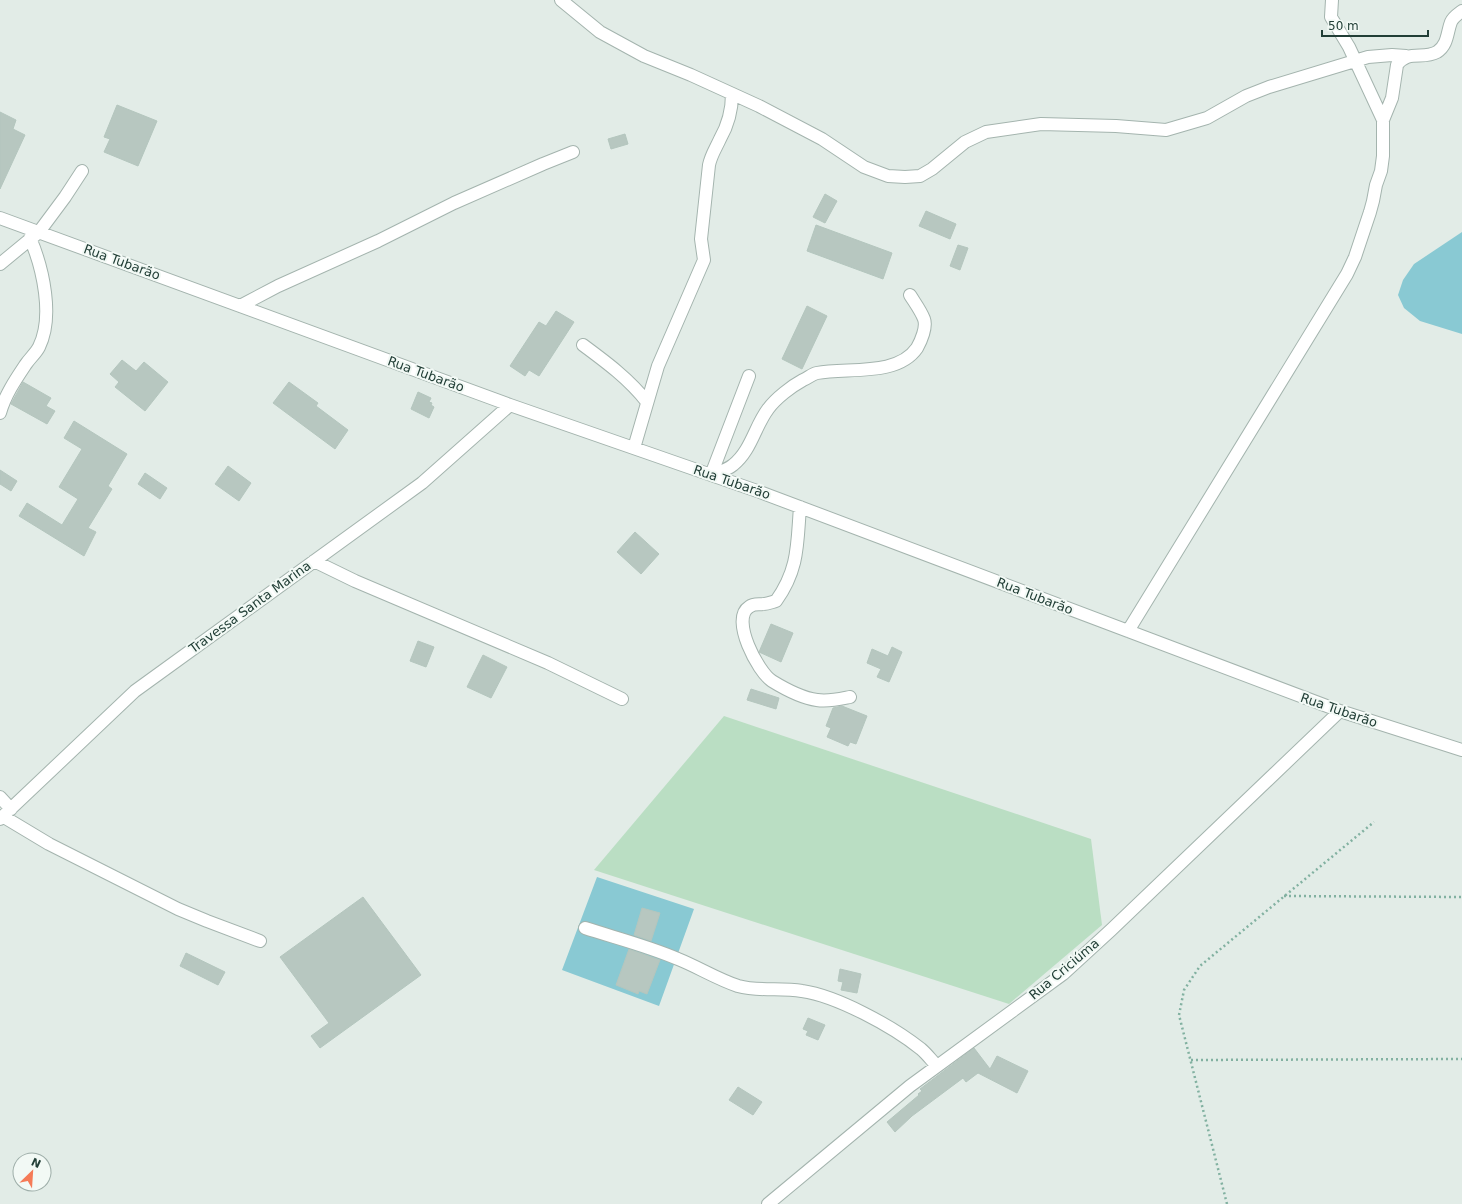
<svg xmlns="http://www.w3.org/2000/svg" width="1462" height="1204" viewBox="0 0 1462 1204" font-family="'DejaVu Sans',sans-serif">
<rect width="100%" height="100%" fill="#e2ece7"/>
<path fill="#badec3" d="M 724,716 L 1091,839 L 1102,925 L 1009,1004 L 594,870 Z"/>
<path fill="#89c9d3" d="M 1462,232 L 1462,334 L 1420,321 L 1404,308 L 1398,295 L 1403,280 L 1414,264 Z
M 597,877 L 694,909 L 659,1006 L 562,970 Z"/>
<path fill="#b7c7c0" stroke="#b4c6be" d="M 117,105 L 157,121 L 138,166 L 104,152 L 110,139 L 104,137 Z
M 0,112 L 16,120 L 13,129 L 25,135 L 0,189 Z
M 625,134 L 628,144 L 611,149 L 608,139 Z
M 825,194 L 837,201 L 825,223 L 813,217 Z
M 926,211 L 956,224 L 950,239 L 919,226 Z
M 816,225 L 892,253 L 883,279 L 807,251 Z
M 958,245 L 968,248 L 960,270 L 950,266 Z
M 807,306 L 827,316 L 802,369 L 782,359 Z
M 556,311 L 574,322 L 539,376 L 529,370 L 525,376 L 510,366 L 539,322 L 546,326 Z
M 122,360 L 136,371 L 144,362 L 168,382 L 145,411 L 115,387 L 119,382 L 110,374 Z
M 23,382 L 51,398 L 46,406 L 55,411 L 47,424 L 11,404 Z
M 289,382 L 318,403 L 316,406 L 348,430 L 335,449 L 273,403 Z
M 418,392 L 431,398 L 429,402 L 432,403 L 431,405 L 434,407 L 429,418 L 411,409 Z
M 74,421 L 127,454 L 108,486 L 112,489 L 88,528 L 96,532 L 84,556 L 19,516 L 27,503 L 62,525 L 78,499 L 59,487 L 82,449 L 64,438 Z
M 228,466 L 251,483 L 239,501 L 215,484 Z
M 0,470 L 17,481 L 11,491 L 0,484 Z
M 145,473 L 167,488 L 160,499 L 138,484 Z
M 635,532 L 659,554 L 641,574 L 617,552 Z
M 771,624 L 793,633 L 781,662 L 759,652 Z
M 418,641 L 434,647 L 426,667 L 410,661 Z
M 892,647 L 902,652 L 889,682 L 877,677 L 881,669 L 867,663 L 872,649 L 888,656 Z
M 483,655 L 507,667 L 491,698 L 467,687 Z
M 751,689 L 779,698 L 776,709 L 747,700 Z
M 842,706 L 867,716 L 856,744 L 850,742 L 848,746 L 827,737 L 831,728 L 826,726 L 833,708 Z
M 363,897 L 421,975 L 320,1048 L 311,1036 L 329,1023 L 280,957 Z
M 642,908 L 660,913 L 651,941 L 634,935 Z
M 629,949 L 660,960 L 647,994 L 639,991 L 638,994 L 616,985 Z
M 186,953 L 225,972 L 218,985 L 180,966 Z
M 840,969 L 861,974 L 857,993 L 841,990 L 843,982 L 838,981 Z
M 808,1018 L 825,1025 L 818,1040 L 806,1035 L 808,1031 L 803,1029 Z
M 974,1048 L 990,1069 L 997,1056 L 1028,1071 L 1017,1093 L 978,1073 L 966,1082 L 963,1078 L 912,1116 L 895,1132 L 887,1122 L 919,1095 L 918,1094 L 922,1091 L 920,1089 Z
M 738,1087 L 762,1102 L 753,1115 L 729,1100 Z"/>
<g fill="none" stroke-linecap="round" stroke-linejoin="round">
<defs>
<path id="minor" d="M 561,0 L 600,32 L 644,56 L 691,75 L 759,106 L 822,139 L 864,167 L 888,176 L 905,177 L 920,176 L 932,169 L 965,142 L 986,132 L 1041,124 L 1116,126 L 1166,130 L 1207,118 L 1246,96 L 1269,87 L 1368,57 L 1392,55 L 1406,56
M 1332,0 L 1331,17 L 1349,47 L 1383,120
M 0,218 L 510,405 L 760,492 L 1340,711 L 1462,750
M 0,264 L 39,232 L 65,197 L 82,171
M 240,306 L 278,286 L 378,241 L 454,203 L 543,164 L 573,152
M 583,345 C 606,362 629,379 647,402
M 0,413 C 5,395 16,379 26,364 C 30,358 36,353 39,347 C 54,317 43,268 30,238
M 634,448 L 658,366 L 704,260 L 701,239 L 709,165 C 711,155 716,148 720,139 C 728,125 732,110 732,94
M 711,475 C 719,472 727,470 733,465 C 751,451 755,426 768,409 C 776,398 792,386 803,380 C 808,378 812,374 817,373 C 847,367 897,377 917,348 C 921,341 927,327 924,319 C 921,311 915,303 910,295
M 711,475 L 749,376
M 800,507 C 797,544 799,569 776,601 C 772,602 768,604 764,604 C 759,605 754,603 749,607 C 730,619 758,672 772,681 C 785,689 802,698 817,700 C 828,702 840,699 850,697
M 314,561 L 355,581 L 548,663 L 622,699
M 1128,631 L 1347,274 L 1355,257 L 1370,212 L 1373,201 L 1376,185 L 1381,171 L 1383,156 L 1383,120 L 1392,98 L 1397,65 C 1408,49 1423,60 1437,52 C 1448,45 1447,32 1451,22 C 1453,17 1458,14 1462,11
M 0,797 L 11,809
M 4,817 L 49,844 L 178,909 L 207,921 L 260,941
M 0,819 L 135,691 L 422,483 L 510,405
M 585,928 C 616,938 648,946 678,959 C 698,967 717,979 738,986 C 759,992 781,987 802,991 C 837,996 892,1026 921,1049 C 927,1054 932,1061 937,1066
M 768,1204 L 910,1086 L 1063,974 L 1111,930 L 1340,711"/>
</defs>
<use href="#minor" stroke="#a4b4ae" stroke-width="14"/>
<path stroke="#82b1a1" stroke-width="2.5" stroke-dasharray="2 3" stroke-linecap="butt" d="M 1284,896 L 1462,897
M 1191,1060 L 1462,1059
M 1227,1204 L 1179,1015 L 1184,990 L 1200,966 L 1374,822"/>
<use href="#minor" stroke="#fff" stroke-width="12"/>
</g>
<g text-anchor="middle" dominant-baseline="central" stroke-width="4" stroke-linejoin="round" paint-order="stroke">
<g font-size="13" fill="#213e36" stroke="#f2f9f5">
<text transform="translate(122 262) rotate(20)">Rua Tubarão</text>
<text transform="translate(426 374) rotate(20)">Rua Tubarão</text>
<text transform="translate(732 482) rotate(19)">Rua Tubarão</text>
<text transform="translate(1035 596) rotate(21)">Rua Tubarão</text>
<text transform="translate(250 607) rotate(-36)">Travessa Santa Marina</text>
<text transform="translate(1339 710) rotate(19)">Rua Tubarão</text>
<text transform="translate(1064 969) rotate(-40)">Rua Criciúma</text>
</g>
</g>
<g transform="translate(32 1172) rotate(25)"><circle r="19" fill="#f2f9f5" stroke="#9eaea9"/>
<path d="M0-3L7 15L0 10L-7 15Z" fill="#f57b57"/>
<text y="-6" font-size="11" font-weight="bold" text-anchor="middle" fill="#213e36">N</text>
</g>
<path d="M1322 30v6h106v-6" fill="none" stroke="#213e36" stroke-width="2"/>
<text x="1328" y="30" font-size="12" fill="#213e36" stroke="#f2f9f5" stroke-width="3" paint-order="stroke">50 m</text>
</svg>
